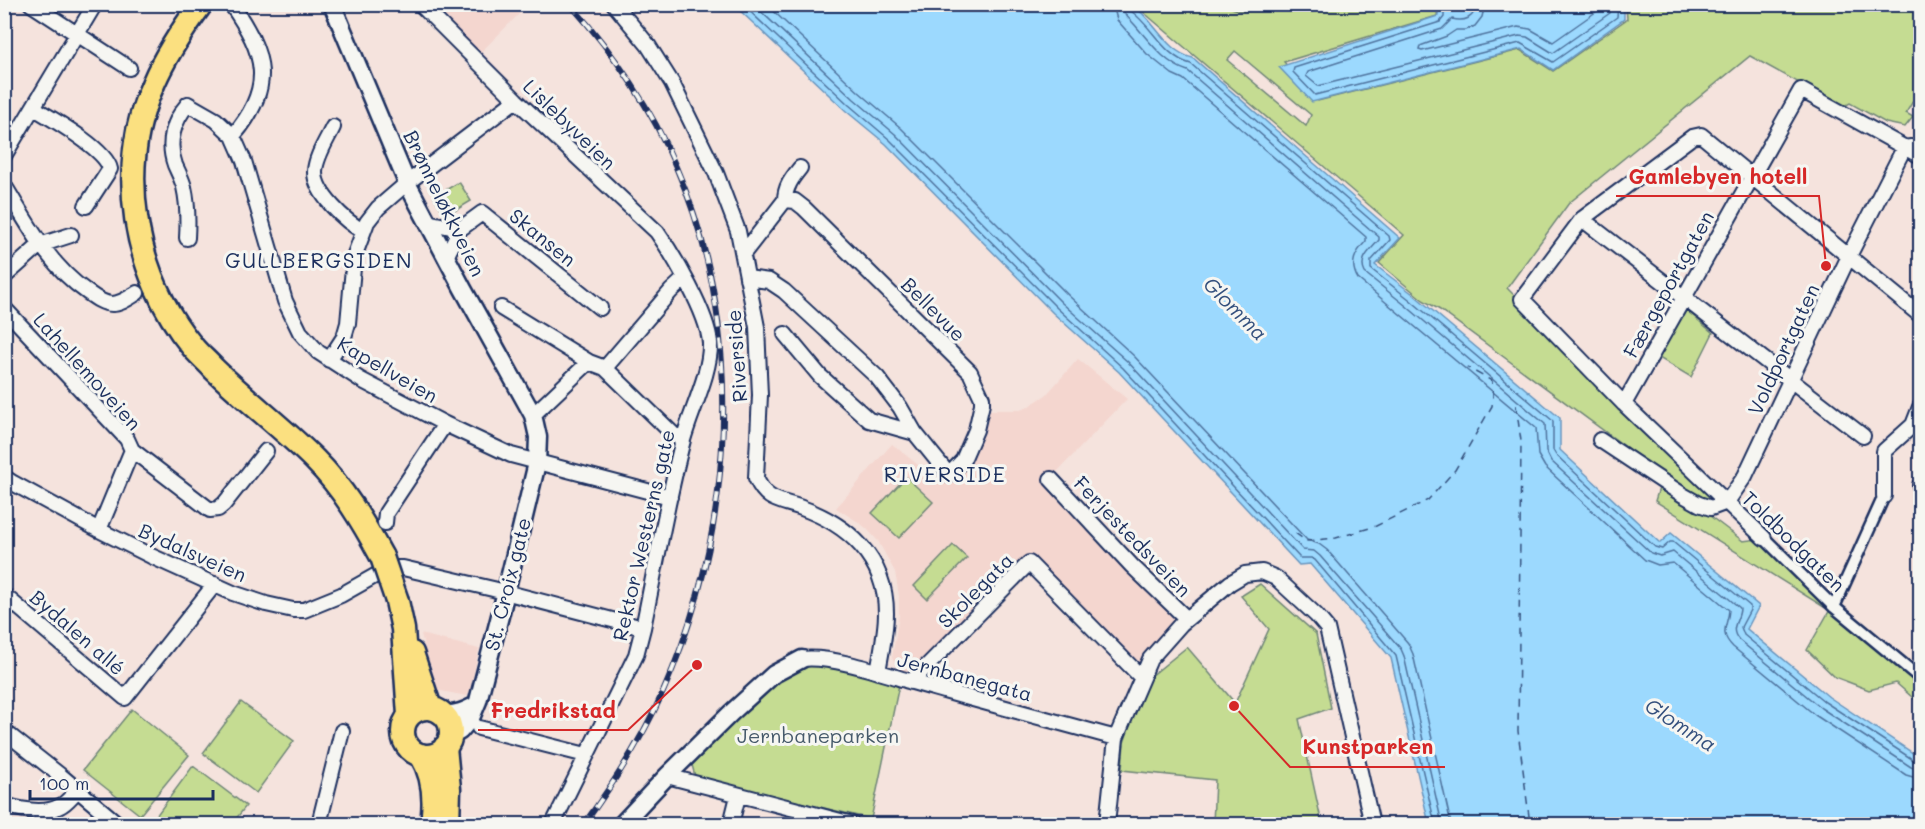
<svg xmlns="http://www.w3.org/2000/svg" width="1925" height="829" viewBox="0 0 1925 829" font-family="Mali,sans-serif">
<rect width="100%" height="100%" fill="#f5e3dd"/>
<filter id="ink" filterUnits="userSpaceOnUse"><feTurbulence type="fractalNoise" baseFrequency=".0167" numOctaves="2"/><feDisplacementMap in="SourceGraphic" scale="12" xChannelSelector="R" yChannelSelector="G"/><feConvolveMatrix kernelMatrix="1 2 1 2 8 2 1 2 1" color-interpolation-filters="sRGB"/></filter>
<g filter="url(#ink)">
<path fill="#f4d6cf" d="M 430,5 L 528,5 L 480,53 Z
M 1078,359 L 1127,399 L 1054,475 L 1185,612 L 1174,622 L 1135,667 L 1031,560 L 912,676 L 897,667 L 892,658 L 899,616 L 899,596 L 895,572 L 878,541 L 867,529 L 860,523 L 836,508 L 892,444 L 943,485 L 958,470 L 974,444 L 988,410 L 1020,410 L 1026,408 L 1046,395 Z
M 421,634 L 479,649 L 470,691 L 467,696 L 436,690 Z"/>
<path fill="#c5dc92" stroke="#708678" stroke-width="1.5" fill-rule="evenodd" d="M 1267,4 L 1438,5 L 1437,16 L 1284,62 L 1318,101 L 1520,50 L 1553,71 L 1627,19 L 1626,5 L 1919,5 L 1920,89 L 1906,113 L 1913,117 L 1905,127 L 1886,123 L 1850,103 L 1843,107 L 1750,56 L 1569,203 L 1507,288 L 1713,498 L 1695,498 L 1440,310 L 1423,300 L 1379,263 L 1404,235 L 1141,10 L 1132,5 L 1230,5 L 1232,8 L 1241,11 ZM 1235,51 L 1311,115 L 1306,126 L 1227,60 Z
M 459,182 L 471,201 L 446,216 L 434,197 Z
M 1685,309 L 1713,333 L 1691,377 L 1659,358 Z
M 906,477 L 933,502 L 899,538 L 872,513 Z
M 1660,485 L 1702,510 L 1743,541 L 1758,539 L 1829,606 L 1827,609 L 1655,501 Z
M 953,545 L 967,558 L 927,599 L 914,586 Z
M 1260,584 L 1316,634 L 1331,708 L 1299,719 L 1322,824 L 1213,824 L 1215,780 L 1122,770 L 1124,743 L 1145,681 L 1187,647 L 1235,703 L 1269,629 L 1241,596 Z
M 1831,608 L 1920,684 L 1920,704 L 1896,683 L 1869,690 L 1835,677 L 1807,650 Z
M 815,660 L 900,680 L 871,819 L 739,788 L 695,776 L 692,765 L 773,680 Z
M 241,702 L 294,741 L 256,793 L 203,753 Z
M 132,709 L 189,755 L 140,815 L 83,770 Z
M 193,766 L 246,806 L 232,824 L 159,824 L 153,820 Z"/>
<path fill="#9cd9fe" stroke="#6895be" stroke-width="1.5" d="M 1132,5 C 1154,18 1165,52 1193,58 L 1400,238 L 1375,265 L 1413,294 L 1560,418 L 1560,450 L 1660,543 L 1671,533 L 1759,606 L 1747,629 L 1829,697 L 1920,758 L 1920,824 L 1429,824 L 1391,658 L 1310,564 L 1299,565 L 1119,372 L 1053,313 L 886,144 L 846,111 L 734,5 Z
M 1473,5 L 1624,5 L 1624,19 L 1553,70 L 1521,49 L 1312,102 L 1279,67 L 1438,16 L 1438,5 L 1459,5 L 1460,8 Z"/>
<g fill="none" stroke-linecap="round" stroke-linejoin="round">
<path stroke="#4f739e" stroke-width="1.5" d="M 742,4 L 849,105 L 890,140 L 1057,308 L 1123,368 L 1300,558 L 1311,558 L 1315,560 L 1396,656 L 1435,824
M 753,4 L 854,99 L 895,134 L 1062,303 L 1128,362 L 1303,550 L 1314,551 L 1320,556 L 1401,649 L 1404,656 L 1442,824
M 766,4 L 859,92 L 901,128 L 1069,296 L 1134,356 L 1307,540 L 1319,544 L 1327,550 L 1408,643 L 1413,654 L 1451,824
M 1113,4 L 1117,20 L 1147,54 L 1172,74 L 1183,79 L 1366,237 L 1366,241 C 1355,253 1349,263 1358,279 L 1536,428 L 1538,455 L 1545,467 L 1645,560 L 1658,565 L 1673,563 L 1729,610 C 1728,626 1718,632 1733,647 L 1815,715 L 1906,775 L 1920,779
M 1122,4 C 1123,15 1128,17 1134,24 C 1149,41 1165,64 1188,71 L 1379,237 L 1379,240 C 1370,251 1358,259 1365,273 L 1405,305 L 1545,424 L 1546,451 L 1551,461 L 1651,553 L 1660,556 L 1673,552 L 1740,608 C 1740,621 1728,628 1739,640 L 1821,708 L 1911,767 L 1920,770
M 1130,4 L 1131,11 C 1153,27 1163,56 1191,64 L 1389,236 L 1390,240 L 1371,261 L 1371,269 L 1409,299 L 1553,421 L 1553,450 L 1556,455 L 1655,547 L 1662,549 L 1670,542 L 1673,542 L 1750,606 L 1750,610 L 1741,627 L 1744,635 L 1825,702 L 1915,761 L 1920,762
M 1444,4 L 1444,17 L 1440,22 L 1294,68 L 1293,72 L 1315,95 L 1520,43 L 1553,62 L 1617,17 L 1618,4
M 1476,4 C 1475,19 1464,22 1452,19 L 1442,29 L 1308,72 L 1306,76 L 1318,86 L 1519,36 L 1527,37 L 1553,53 L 1610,13 L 1610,4
M 1485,4 L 1482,17 L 1475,26 L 1466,30 L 1456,30 L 1447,36 L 1420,46 L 1419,50 L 1422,51 L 1518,27 L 1530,29 L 1553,42 L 1600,9 L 1601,4"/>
<path stroke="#35517e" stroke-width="1.5" stroke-dasharray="8 6" stroke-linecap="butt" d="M 1516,405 L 1521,441 L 1518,731 L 1530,824
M 1295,533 L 1306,541 L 1336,538 L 1376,526 L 1428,500 L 1455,470 L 1492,406 L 1493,395 L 1492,381 L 1466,367"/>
<defs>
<path id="pedestrian" d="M 1764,538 L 1834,607 L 1920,678
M 1834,607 L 1884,496"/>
<path id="minor" d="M 31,4 L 129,68
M 231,4 C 266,54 275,87 233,136
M 420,4 L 516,100 L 657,232 C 674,256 708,314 710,343 C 711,372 691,411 683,440 C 667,501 656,565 643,628 L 636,655 L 553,824
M 614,4 L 648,45 L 672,83 L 716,173 L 738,231 L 757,327 L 760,395 L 756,478 C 766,501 778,500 799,507 C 848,524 886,558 886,613 C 886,632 881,653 878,672
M 34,108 C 52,119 106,149 110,169 L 86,206
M 333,127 C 327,140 316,156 315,171 C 314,193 346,222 363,231
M 4,156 L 95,4
M 4,185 C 28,224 49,266 87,292 C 94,297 103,304 112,304 C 121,304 130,297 137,293
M 1582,219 L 1863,436
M 427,222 L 460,229
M 187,238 C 188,221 188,204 184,187 C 182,179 178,172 175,165 C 167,143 173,121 188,104 L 216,120 L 233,136 L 244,161 L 285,301 L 300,332 L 318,352 L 361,380 L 445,424 L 511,455 L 670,497
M 743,254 L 785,200 C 785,187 792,178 800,168
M 446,257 L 460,229 L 482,213 L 600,308
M 4,277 L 40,245 L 71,235
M 747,278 L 769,281 L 784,291 L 877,377 L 900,407 L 915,433
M 4,308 L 127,439 L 132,450 L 99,530
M 501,308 L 589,362 L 533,415
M 785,334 L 820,376 L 869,420 L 915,433 L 949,475 L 963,460 L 976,430 L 982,404 L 982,398 L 970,372 L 804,208 L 795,201 L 785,200
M 329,360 L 344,337 L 348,323 L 354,257 L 367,222 L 378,208 L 407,183 L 516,100
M 589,362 L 605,368 L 673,434 L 683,439
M 605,368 L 671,291 L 684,279
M 1624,404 L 1801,90 L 1920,156
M 1600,440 L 1683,495 L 1699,504 L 1711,508 L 1727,502
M 132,450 L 210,510 L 218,509 L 224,504 L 266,451
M 4,477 L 13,483 L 99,530 L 151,556 L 233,593 L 266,604 L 293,610 L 304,610 L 341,595 L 389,568 L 403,568 L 493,589 L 643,628
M 1051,479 L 1132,566 L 1187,619
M 1920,485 L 1920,486
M 1884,496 L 1884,451 L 1913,425 L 1920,407
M 1727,502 L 1745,476 L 1849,256 L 1904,148 L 1911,147
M 385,523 L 386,513 L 445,424
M 1764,538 L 1624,404 L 1522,299 L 1582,219 L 1692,137 L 1701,135 L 1920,315
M 4,595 L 125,698 L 215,584
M 802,659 C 829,655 882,673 909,681 C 978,701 1047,719 1116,738
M 911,682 L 1029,563 L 1141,677
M 479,728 L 586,755
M 4,731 L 61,776 L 118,824
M 667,776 L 852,824
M 4,805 C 21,810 45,815 60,806 C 67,803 72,795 78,790
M 319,824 L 342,731
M 731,824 L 738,796
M 1107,824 L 1116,738 L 1150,659 L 1181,624 L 1230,583 L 1245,574 L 1262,572 L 1276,578 L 1316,615 L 1327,628 L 1372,824"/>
<path id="tertiary" d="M 332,4 L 407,183 L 463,289 L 533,415 L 538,437 L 537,463 L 501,612 L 478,701 L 471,718 L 460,731 L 450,736
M 443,714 C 456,715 465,711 476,705
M 622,824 L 667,776 L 731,713 L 774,674 L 802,659"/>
<path id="trunk" d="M 201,4 C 183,29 166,54 154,82 C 115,167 133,274 192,346 C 198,354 207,361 214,369 C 247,401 283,428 315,460 C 343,488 363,522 382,557
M 397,601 L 403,629 L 409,715
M 412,653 L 430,708
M403 732a24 24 0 1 1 48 0a24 24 0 1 1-48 0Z
M 445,747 L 449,789 L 448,824
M 421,755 C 432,773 435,792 433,814"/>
</defs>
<use href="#pedestrian" stroke="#1b2f5e" stroke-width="15"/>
<use href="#minor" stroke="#1b2f5e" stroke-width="18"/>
<use href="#tertiary" stroke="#1b2f5e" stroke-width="21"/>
<use href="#trunk" stroke="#1b2f5e" stroke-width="27"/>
<use href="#pedestrian" stroke="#f6f6f2" stroke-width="10"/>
<use href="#minor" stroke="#f6f6f2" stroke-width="14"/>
<use href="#tertiary" stroke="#f6f6f2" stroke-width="16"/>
<use href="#trunk" stroke="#fbe080" stroke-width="22"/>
<defs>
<path id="rail" d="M 570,4 C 613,52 651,107 676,167 C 747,330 734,531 663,692 C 642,739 614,783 584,824"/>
</defs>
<use href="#rail" stroke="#1b2f5e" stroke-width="6"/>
<use href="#rail" stroke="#f6f6f2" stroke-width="4" stroke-dasharray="11" stroke-linecap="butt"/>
<defs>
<path id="trunk-bridge" d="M 382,557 L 397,601"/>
</defs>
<use href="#trunk-bridge" stroke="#1b2f5e" stroke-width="27" stroke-linecap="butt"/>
<use href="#trunk-bridge" stroke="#fbe080" stroke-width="22"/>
</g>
</g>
<g text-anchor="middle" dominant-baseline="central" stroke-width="6" stroke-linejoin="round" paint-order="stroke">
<g font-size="20" fill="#1b2f5e" stroke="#f6f6f2">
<text transform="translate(570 124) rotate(44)">Lislebyveien</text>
<text transform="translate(445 203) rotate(64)">Brønneløkkveien</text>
<text transform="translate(543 237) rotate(39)">Skansen</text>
<text transform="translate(1668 284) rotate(-61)">Færgeportgaten</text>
<text transform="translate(934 309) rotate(45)">Bellevue</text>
<text transform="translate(1783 349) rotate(-65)">Voldportgaten</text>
<text transform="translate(736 356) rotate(-94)">Riverside</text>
<text transform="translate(388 369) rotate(30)">Kapellveien</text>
<text transform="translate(88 371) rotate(48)">Lahellemoveien</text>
<text transform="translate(643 535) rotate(-77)">Rektor Westerns gate</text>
<text transform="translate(1133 536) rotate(46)">Ferjestedsveien</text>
<text transform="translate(1794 541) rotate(44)">Toldbodgaten</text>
<text transform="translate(193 552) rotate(24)">Bydalsveien</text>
<text transform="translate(507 584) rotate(-76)">St. Croix gate</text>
<text transform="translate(975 590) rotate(-45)">Skolegata</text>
<text transform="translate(78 632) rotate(41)">Bydalen allé</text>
<text transform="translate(965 676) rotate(15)">Jernbanegata</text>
</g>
<g font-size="20" fill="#465a6b" stroke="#f6f6f2">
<text x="818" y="735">Jernbaneparken</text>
</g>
<g font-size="21" letter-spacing="1.5" fill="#1b2f5e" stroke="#f6f6f2">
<text x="319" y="259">GULLBERGSIDEN</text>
<text x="945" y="473">RIVERSIDE</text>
</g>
<g font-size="21" font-style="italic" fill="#35517e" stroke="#f6f6f2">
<text transform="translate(1236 308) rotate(45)">Glomma</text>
<text transform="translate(1681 724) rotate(33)">Glomma</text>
</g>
</g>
<path fill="none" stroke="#d62828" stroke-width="2" d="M1826 266L1819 196H1616M697 665L628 730H478M1234 706L1290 767H1445"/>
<g fill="#d62828" stroke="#f6f6f2" stroke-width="2">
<circle cx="1826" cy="266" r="6"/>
<circle cx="697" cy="665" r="6"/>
<circle cx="1234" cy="706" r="6"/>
</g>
<g font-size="21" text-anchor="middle" font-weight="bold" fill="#d62828" stroke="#f6f6f2" stroke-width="6" stroke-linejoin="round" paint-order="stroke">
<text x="1718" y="184">Gamlebyen hotell</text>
<text x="553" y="718">Fredrikstad</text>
<text x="1368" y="754">Kunstparken</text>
</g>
<rect width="1925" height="829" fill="none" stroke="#f6f6f2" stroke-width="24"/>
<rect x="12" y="12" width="1901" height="805" fill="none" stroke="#1b2f5e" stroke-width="2" filter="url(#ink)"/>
<path d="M30 790v9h183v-9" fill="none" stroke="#1b2f5e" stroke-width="3"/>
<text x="39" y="790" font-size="18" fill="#1b2f5e" stroke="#f6f6f2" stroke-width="4.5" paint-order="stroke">100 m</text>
</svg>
